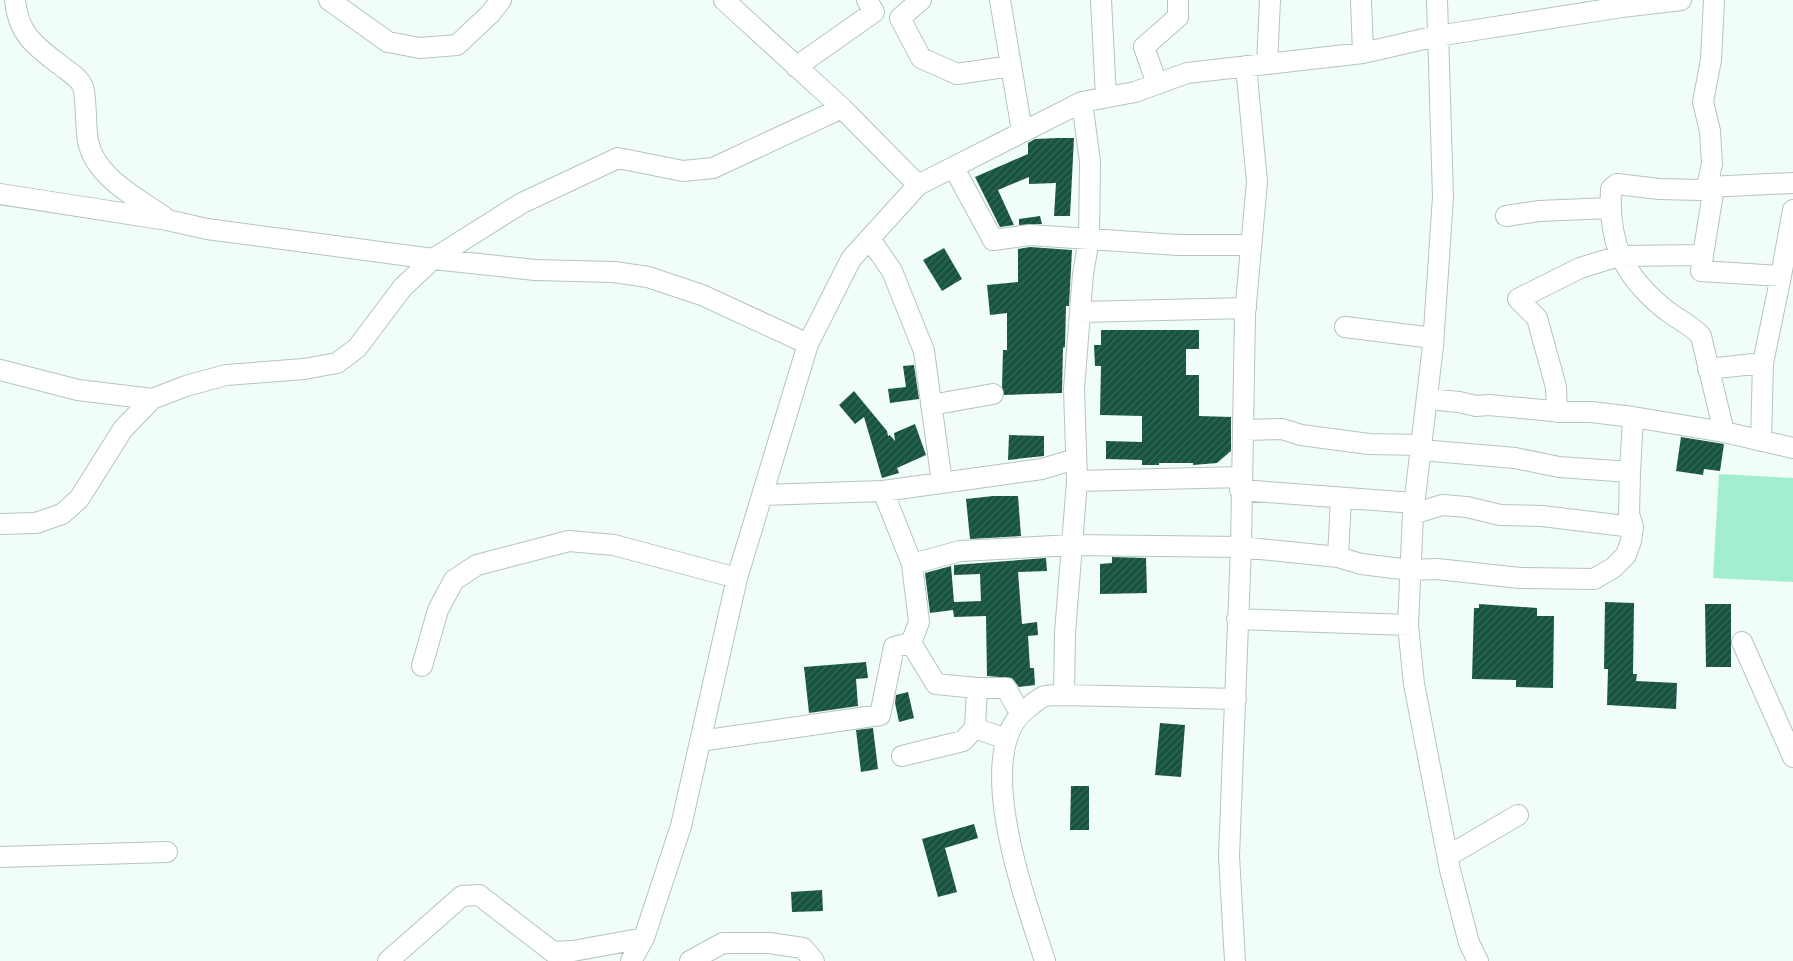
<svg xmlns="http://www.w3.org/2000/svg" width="1793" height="961" viewBox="0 0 1793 961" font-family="'Times New Roman',serif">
<defs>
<pattern id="building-hatch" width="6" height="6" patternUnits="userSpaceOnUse" patternTransform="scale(1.25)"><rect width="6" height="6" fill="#17543f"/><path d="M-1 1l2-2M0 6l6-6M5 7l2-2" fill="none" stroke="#376857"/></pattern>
</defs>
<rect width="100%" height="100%" fill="#f0fef7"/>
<path fill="#a3eece" d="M 1719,474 L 1793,478 L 1793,582 L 1713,578 Z"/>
<path fill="url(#building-hatch)" d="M 1058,138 L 1074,138 L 1070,216 L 1054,216 L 1056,183 L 1029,184 L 1029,177 L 998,190 L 1014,225 L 1000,227 L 975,177 L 1028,154 L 1028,143 L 1035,139 Z
M 1040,216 L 1042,224 L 1019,225 L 1019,219 Z
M 1030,247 L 1072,250 L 1069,306 L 1066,306 L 1065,347 L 1063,348 L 1062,393 L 1004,395 L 1002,387 L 1003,350 L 1007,350 L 1007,313 L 990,315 L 987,285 L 1018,282 L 1018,249 Z
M 944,248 L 962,279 L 942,291 L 923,260 Z
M 1101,330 L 1199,330 L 1199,349 L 1186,349 L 1186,375 L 1199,375 L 1199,416 L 1231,417 L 1231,451 L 1217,463 L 1193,465 L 1193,463 L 1159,463 L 1159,465 L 1142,465 L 1142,460 L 1106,459 L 1106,441 L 1142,442 L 1142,416 L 1100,415 L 1101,366 L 1095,366 L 1094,345 L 1101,345 Z
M 914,365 L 919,399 L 890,403 L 888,389 L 906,387 L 903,366 Z
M 854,391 L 887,431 L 888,436 L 890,435 L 895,441 L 894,433 L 915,424 L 926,455 L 897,468 L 899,473 L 882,478 L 864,417 L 855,424 L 839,405 Z
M 1009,435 L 1044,436 L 1044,456 L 1008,460 Z
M 1681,437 L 1724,444 L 1720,471 L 1704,469 L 1703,475 L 1676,471 Z
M 993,496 L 1018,496 L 1021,536 L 970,539 L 966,499 Z
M 1112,557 L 1146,558 L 1147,593 L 1100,594 L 1100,564 L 1112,563 Z
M 1046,558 L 1047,571 L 1018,572 L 1022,624 L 1037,622 L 1038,635 L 1028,636 L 1030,668 L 1034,668 L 1035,685 L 1019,687 L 1012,678 L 987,676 L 986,616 L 954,617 L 953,610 L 930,613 L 925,573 L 951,566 L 954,602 L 981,601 L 980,574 L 954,575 L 954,565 Z
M 1605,602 L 1634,603 L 1633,674 L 1637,674 L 1636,681 L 1677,683 L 1676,709 L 1607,705 L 1608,669 L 1604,669 Z
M 1479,604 L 1537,608 L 1537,616 L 1554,616 L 1553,688 L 1516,687 L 1516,680 L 1472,679 L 1474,608 L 1479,608 Z
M 1705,604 L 1731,604 L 1731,667 L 1706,667 Z
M 866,662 L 868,678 L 856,679 L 858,706 L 809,713 L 804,667 Z
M 908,692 L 914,718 L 899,722 L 895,703 L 896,695 Z
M 1160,723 L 1185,725 L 1181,777 L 1155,775 Z
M 873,728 L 878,769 L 861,772 L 856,730 Z
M 1071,786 L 1089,786 L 1089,830 L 1070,830 Z
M 974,824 L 978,838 L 945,848 L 957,892 L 938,897 L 922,839 Z
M 822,890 L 823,911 L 792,912 L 791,892 Z"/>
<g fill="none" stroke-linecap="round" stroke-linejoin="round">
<defs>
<path id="minor" d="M 15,0 C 18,36 38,48 64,68 C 71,73 80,79 83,87 C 87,100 85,126 88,141 C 95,177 136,197 164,217
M 329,0 L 388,42 L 420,48 L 457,45 L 490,14 L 501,0
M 724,0 L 842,108 L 918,185
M 921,0 L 900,18 L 921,58 L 957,74 L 1011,66
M 1000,0 L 1022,131
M 1101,0 L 1106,97
M 1361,0 L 1363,53
M 1437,0 L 1443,197 L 1433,346 L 1413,514 L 1408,625 L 1414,684 L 1450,870 L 1469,943 L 1478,961
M 1714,0 L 1711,60 L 1703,102 L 1710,131 L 1712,164 L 1707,187 L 1702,190 L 1659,189 L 1617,184 L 1611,189 C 1608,244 1624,277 1667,311 C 1679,320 1691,325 1701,336 L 1724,432
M 1267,64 L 1270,0
M 796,67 L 874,12 L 867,0
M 1157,84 L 1144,47 L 1178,17 L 1178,0
M 954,168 L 993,240 L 1030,235 L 1178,245 L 1251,245
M 1707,187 L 1793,183
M 0,194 L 167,220 L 207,229 L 433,259 L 535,270 L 614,272 L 648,277 L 702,295 L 808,344
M 1506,216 L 1539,211 L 1610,208
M 870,239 L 892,271 L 924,351 L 942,483
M 1703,255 L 1701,271 L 1781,276 L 1793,210
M 1080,312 L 1246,308
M 1345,327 L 1433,338
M 1763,363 L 1781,276
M 1708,369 L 1763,363 L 1761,441
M 0,370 L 78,390 L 152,399
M 1427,399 L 1459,402 L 1476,406 L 1489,405 L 1563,412 L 1591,412 L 1633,417 L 1724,432 L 1793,448
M 931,405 L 993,394
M 1557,412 L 1556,387 L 1537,318 L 1518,299 L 1580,268 L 1619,256 L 1703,255 L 1714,187
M 1243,430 L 1282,429 L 1301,435 L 1369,444 L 1421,445
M 1630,472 L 1633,417
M 1077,481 L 1241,477
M 1240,490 L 1414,503
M 883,491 L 1042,469 L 1075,459
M 762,495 L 883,491 L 912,564 L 919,622 L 911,643
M 1413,514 L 1442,505 L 1467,507 L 1500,515 L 1542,516 L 1633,527
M 0,524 L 36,523 L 62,514 L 79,499 L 123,429 L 152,399 L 186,386 L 226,375 L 304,369 L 337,363 L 357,348 L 403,287 L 433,259 L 522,203 L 618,158 L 683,171 L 713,168 L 842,108
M 1338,557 L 1341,498
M 912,564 L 960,551 L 1072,545 L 1241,547 L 1338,557 L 1361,564 L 1410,570 L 1437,569 L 1520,578 L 1594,579 L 1613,568 L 1626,555 L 1631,541 L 1633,527 L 1629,514 L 1630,472 L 1559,467 L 1515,458 L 1421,450
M 1237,619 L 1408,625
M 1742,642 L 1793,757
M 422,666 L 438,610 L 454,580 L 477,565 L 569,541 L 614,545 L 737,578
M 1064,695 L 1065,633 L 1077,481 L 1074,389 L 1083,274 L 1089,239 L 1090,162 L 1082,102
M 975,728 L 977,688 L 1006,688 L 1020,713
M 700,741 L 880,715 L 894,647 L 911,643 L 936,684 L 977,688
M 902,756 L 963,741 L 975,728 L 1006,739
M 1448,856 L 1518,815
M 0,857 L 167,852
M 388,961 L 462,896 L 479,895 L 553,952 L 573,951 L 644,938
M 631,961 L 644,938 L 681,826 L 737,578 L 808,344 L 851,259 L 918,185 L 1082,102 L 1135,92 L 1187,73 L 1363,53 L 1437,36 L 1622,7 L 1681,0
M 690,961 L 723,943 L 769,943 L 803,948 L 814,961
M 1045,961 C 1027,904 968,749 1029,707 C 1034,703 1039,698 1045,696 C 1051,695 1058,695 1064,695 L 1236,699
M 1235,961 L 1229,856 L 1241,547 L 1245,314 L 1257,182 L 1246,66"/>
</defs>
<use href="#minor" stroke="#b6c4bd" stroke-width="22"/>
<use href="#minor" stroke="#fff" stroke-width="20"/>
</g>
</svg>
